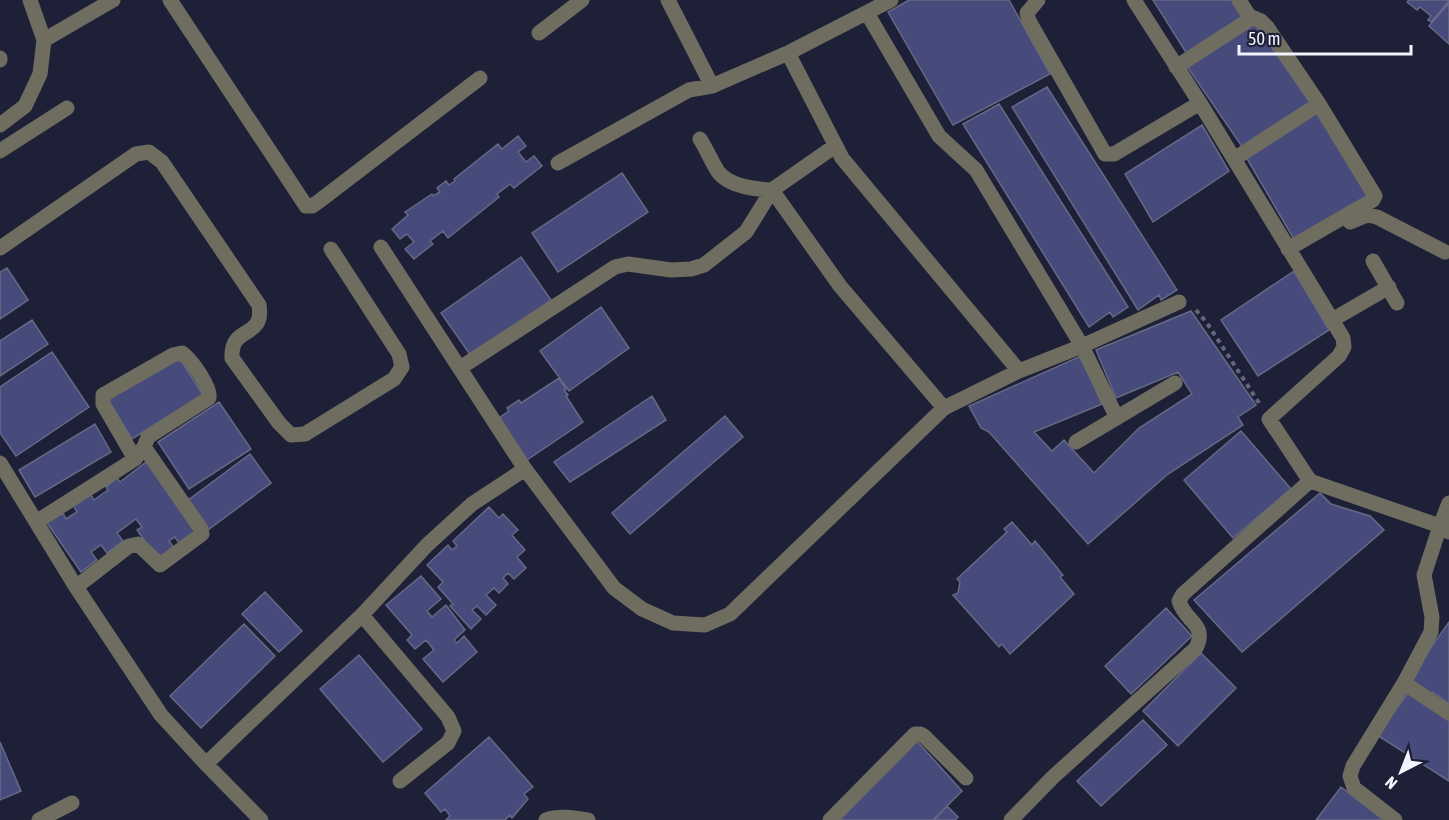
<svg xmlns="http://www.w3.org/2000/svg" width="1449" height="820" viewBox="0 0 1449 820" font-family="'Asap Condensed',sans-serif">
<rect width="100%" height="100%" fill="#1e2038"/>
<path fill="#474b7c" stroke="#666985" stroke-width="1.5" d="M 909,0 L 1009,0 L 1050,74 L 953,125 L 888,12 Z
M 1153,0 L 1237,0 L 1247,17 L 1187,54 Z
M 1409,0 L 1449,0 L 1449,1 L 1431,22 L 1428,20 L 1431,16 L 1420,7 L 1417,10 L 1407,2 Z
M 1449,3 L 1449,44 L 1429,26 Z
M 1253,21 L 1310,102 L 1243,148 L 1186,65 Z
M 1047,87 L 1177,290 L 1161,300 L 1159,295 L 1138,310 L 1012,107 Z
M 999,104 L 1128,307 L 1113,317 L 1110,312 L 1089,327 L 963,124 Z
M 1318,112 L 1371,196 L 1295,241 L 1246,157 Z
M 1202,125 L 1229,171 L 1153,222 L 1125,174 Z
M 518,136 L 526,146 L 518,152 L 526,162 L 534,156 L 542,166 L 514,188 L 510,184 L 497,194 L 499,197 L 448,238 L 443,231 L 430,241 L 433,244 L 414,259 L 405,249 L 414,242 L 407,234 L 400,239 L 392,229 L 408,215 L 405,212 L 432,194 L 433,196 L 440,192 L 437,188 L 446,181 L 449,185 L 455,181 L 454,179 L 498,144 L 502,149 Z
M 622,173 L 648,212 L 558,272 L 532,233 Z
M 521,257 L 551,300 L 471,356 L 441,313 Z
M 7,268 L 28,300 L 0,319 L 0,272 Z
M 1294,271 L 1329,330 L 1258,376 L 1221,320 Z
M 601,307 L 629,348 L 569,391 L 540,351 Z
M 1191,311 L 1256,405 L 1238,417 L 1243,425 L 1168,474 L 1088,544 L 989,432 L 981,428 L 969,406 L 1081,356 L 1102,404 L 1034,432 L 1052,451 L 1064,440 L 1094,473 L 1139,428 L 1192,394 L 1178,372 L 1116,398 L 1096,350 Z
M 32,320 L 48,344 L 0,376 L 0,341 Z
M 52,352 L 89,407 L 16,456 L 0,433 L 0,387 Z
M 179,357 L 203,395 L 132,439 L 108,400 Z
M 559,378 L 566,389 L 564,390 L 568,395 L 566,396 L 583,422 L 524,462 L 496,420 L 509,411 L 507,408 L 519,400 L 521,403 Z
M 652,396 L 666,420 L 570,482 L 554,462 Z
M 219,402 L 251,449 L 189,489 L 158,442 Z
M 725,416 L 743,437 L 630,534 L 612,513 Z
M 95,424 L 111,452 L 35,497 L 19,470 Z
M 1241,431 L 1291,489 L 1233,538 L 1184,480 Z
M 250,454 L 271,483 L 208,530 L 187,501 Z
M 146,462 L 200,532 L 181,546 L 175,537 L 169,541 L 177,552 L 158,559 L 137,530 L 142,527 L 136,519 L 117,533 L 123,541 L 107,553 L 101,545 L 91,552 L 97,560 L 81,572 L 47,523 L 63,513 L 66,519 L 77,512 L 73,505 L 89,492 L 94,500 L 108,490 L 106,487 L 117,478 L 120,482 Z
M 1320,493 L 1331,504 L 1370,516 L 1384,530 L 1242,652 L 1194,600 Z
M 489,507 L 499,518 L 503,514 L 518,530 L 512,535 L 525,550 L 517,557 L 526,568 L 514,579 L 508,573 L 503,578 L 508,584 L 499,593 L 494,588 L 486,595 L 496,605 L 486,615 L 477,606 L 472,610 L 481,619 L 471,629 L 450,606 L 453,604 L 438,587 L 443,582 L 427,565 L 448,545 L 452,550 L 457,546 L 453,541 Z
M 1012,522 L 1032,545 L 1035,541 L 1063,575 L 1060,577 L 1074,594 L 1010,654 L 1002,644 L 999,647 L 953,595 L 958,593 L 960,582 L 957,579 L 1007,532 L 1004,529 Z
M 421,576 L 441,599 L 427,611 L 432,617 L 446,605 L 465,630 L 454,640 L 457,643 L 464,636 L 477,652 L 443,682 L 423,659 L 434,650 L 426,640 L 415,649 L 407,640 L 412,635 L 386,605 Z
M 265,592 L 302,631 L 279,652 L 242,614 Z
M 1166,608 L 1192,636 L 1131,694 L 1105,666 Z
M 1449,622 L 1449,704 L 1433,692 L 1430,696 L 1408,680 Z
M 244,624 L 275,656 L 201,728 L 170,696 Z
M 1201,653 L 1236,688 L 1178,746 L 1143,711 Z
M 359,655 L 422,729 L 383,762 L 320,689 Z
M 1408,693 L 1449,721 L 1449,781 L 1377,735 Z
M 1143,720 L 1167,745 L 1101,806 L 1077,781 Z
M 489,737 L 533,787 L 524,794 L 528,799 L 512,818 L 510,815 L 505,820 L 446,820 L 450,816 L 445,809 L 441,812 L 425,793 Z
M 916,740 L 962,791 L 933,820 L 839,820 Z
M 0,742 L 21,791 L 0,800 Z
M 1341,787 L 1384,820 L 1316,820 Z
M 947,806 L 958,817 L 955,820 L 934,820 Z"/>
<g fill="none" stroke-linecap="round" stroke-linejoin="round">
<path stroke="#65677a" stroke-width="4" stroke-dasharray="4.5 4.5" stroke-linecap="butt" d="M 1196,310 L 1207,323 L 1259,403"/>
<path stroke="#6e6d60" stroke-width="15" d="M 170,0 L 306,206 L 312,206 L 318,202 L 480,78
M 668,0 L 712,86
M 1038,0 L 1027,13 L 1029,21 L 1105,154 L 1114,154 L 1200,103
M 1134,0 L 1200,103 L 1343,338 L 1344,347 L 1339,356 L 1269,419 L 1310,481 L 1440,526 L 1424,575 L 1432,617 L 1431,632 L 1404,683 L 1353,766 L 1350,776 L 1354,788 L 1395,820
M 1239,0 L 1249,16 L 1261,21 L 1267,27 L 1319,104 L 1375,196 L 1373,200 L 1288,249
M 867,13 L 939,136 L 976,170 L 1082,346 L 1019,371 L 944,408
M 539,33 L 582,0
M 44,40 L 113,0
M 788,53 L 842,158 L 1019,371
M 0,58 L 0,60
M 1176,67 L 1252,18
M 0,125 L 25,106 L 40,74 L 44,40 L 30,0
M 700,139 C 707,150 712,163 719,173 C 731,187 755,189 772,190
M 0,151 L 67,108
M 1234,159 L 1319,104
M 558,163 L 689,90 L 712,86 L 788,53 L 891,0
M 1350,222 L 1367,215 L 1377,217 L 1445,252
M 381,247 L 525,469 L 614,588 L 642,609 L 673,623 L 705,625 L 730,614 L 944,408 L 840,286 L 772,190
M 0,248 L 136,154 L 149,152 L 162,162 L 259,305 C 265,340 230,324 232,358 L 279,423 L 291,435 L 305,434 L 394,379 L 402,367 L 399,354 L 331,249
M 1373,261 L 1397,303
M 1332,320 L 1389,287
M 460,368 L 615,267 L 628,264 L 671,270 L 691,269 L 704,265 L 746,232 L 772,190 L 835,146
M 1117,418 L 1082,346 L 1179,302
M 1076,442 L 1175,383
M 0,463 L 76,587 L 161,715 L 206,764 L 261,820
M 1449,503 L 1440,526 L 1449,532
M 36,522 L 135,459 L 144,447 L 148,437 L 209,398 C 211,387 191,359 182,353 L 173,355 L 103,395 L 103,404 L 135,459
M 76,587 L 129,546 L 138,544 L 160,565 L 202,534 L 201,529 L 144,447
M 362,615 L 448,717 L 454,731 L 448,743 L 400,781
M 1404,683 L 1449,713
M 206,764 L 362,615 L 427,545 L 472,504 L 525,469
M 39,820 L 72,803
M 546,820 C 559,815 575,818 588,820
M 830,820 L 915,734 L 920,734 L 924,736 L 966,778
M 1011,820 L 1053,777 L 1196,648 C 1208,624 1185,622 1179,601 L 1183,594 L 1310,481"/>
</g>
<g transform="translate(1401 772) rotate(222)" stroke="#1e2038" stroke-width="4.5" paint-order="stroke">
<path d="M0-4.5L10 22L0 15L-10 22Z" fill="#f2f4fd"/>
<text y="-9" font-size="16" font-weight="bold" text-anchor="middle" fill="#f2f4fd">N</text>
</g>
<path d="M1239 45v9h172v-9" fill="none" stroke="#f2f4fd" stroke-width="3"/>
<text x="1248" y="45" font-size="18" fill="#f2f4fd" stroke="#1e2038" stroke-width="4.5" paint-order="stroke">50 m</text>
</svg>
